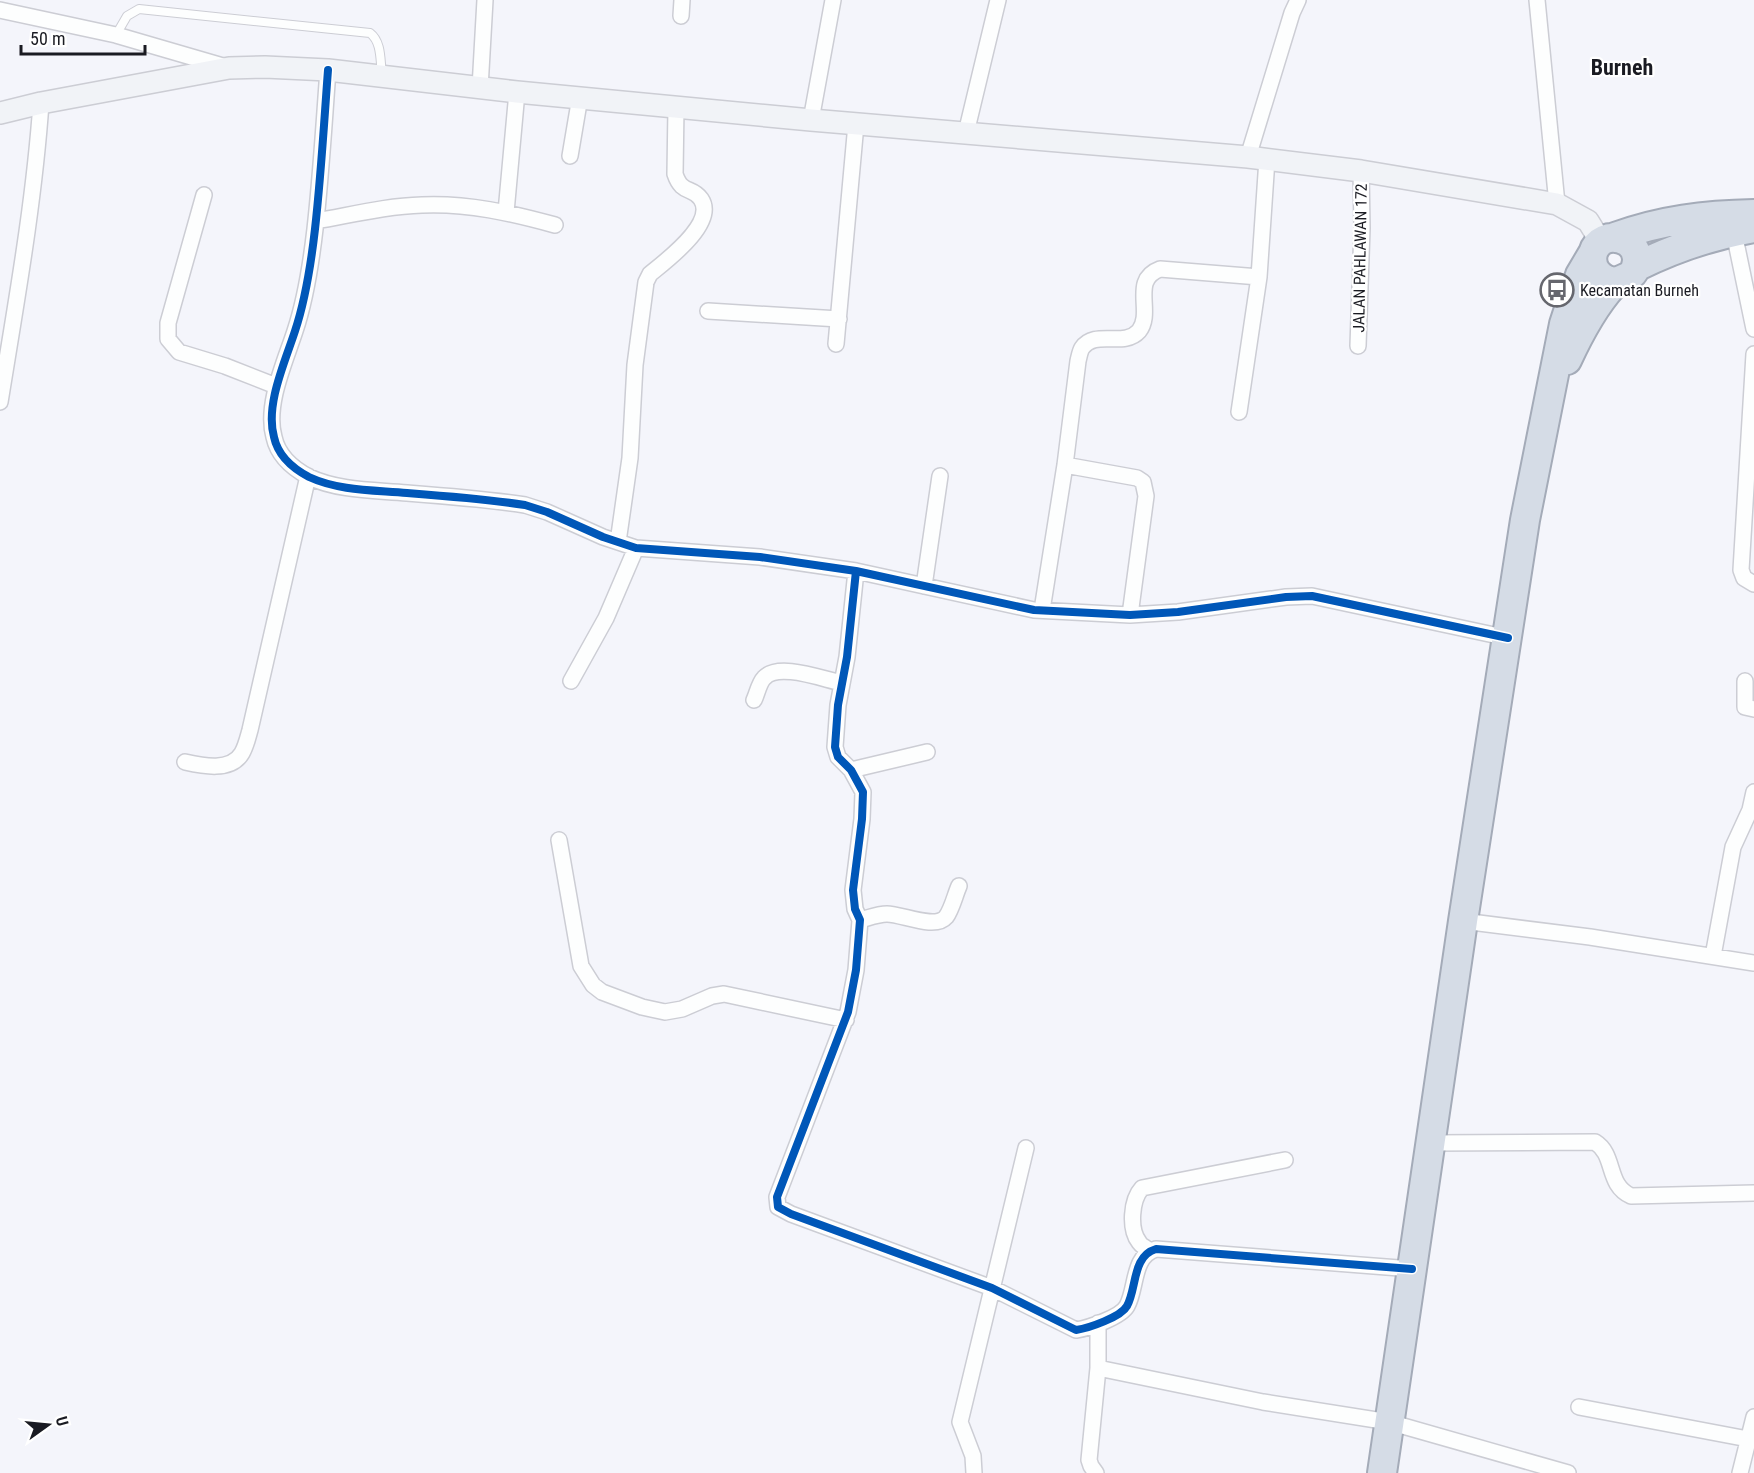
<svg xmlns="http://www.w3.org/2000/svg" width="1754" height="1473" viewBox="0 0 1754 1473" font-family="'Roboto Condensed',sans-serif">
<rect width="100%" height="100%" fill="#f4f5fb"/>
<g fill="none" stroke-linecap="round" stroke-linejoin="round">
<defs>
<path id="lane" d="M 116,35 L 127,16 L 139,9 L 370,33 C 382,42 380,61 382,74"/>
<path id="street" d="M 1537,0 L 1557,204
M 0,10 L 116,35 L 226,67
M 681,16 L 682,0
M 328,70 C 324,123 321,176 315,229 C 311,264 306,298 295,331 C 285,362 265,405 274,437 C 278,456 292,468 309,477 C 339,491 375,490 407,493 C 446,496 486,499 525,505 L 547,512 L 603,537 L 636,548 L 760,557 L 856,571 L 1034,610 L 1130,615 L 1178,612 L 1286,597 L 1312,596 L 1508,638
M 480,88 L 485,0
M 811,120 L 833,0
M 966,133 L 998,0
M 570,156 L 580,97
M 1248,157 L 1292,13 L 1298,0
M 204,195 L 168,323 L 168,339 L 179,352 L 225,366 L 276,386
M 506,212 L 517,92
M 316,221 C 351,215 386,206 422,205 C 468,203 511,213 555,225
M 1733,228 L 1754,329
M 708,311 L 839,319
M 836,344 L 856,124
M 1358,346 L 1362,228 L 1361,171
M 1754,354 L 1741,570 L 1744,578 L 1754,584
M 0,402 C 16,303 34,204 41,103
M 1239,412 L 1259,277 L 1267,159
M 1065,465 L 1137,478 L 1143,482 L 1146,496 L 1130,615
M 618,542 L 630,458 L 635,365 L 646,282 L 650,274 C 667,260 717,223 701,199 C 692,186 682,195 675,174 L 676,107
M 856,571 L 847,657 L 838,705 L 835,747 L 838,757 L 851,770 L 863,792 L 862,819 L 853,890 L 855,909 L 860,920 L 856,970 L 848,1012 L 777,1197 L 778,1207 L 791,1214 L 992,1288 L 1076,1330 C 1089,1328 1121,1317 1127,1306 C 1137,1288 1132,1256 1156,1249 L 1412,1269
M 924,586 L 940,476
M 1042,610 L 1065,465 L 1078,361 C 1079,357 1080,351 1082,348 C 1095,329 1124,348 1139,331 C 1154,312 1130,280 1160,269 L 1259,277
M 571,681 L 606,618 L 636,548
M 1745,681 L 1745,707 L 1754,709
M 754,700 C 757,694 759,683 764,678 C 778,662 822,679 842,683
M 185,762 C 203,766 231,772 242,753 C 246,746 248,737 250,730 L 308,476
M 851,770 L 927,752
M 559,840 L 581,966 L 593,985 L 602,992 L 642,1007 L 665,1012 L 682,1009 L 712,996 L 724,994 L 846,1020
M 860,920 C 868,918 878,914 887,914 C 902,914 935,930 946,917 C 952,909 955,895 959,886
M 1463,921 L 1590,937 L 1754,963
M 1713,956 L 1733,847 L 1750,810 L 1754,792
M 1431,1143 L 1595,1142 C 1616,1155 1606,1185 1631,1196 L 1754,1193
M 1150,1251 C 1147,1248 1141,1246 1139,1242 C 1129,1229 1131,1200 1142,1188 L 1285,1160
M 1098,1368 L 1263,1402 L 1389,1422 L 1568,1473
M 1579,1407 L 1748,1439
M 974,1473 L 973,1456 L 960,1422 L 1026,1148
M 1096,1473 L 1091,1466 L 1089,1460 L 1098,1368 L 1098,1323
M 1740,1473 L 1754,1417"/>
<path id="secondary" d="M 0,113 L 41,103 L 229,68 L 265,67 L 328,70 L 517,92 L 811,120 L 1248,157 L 1361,171 L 1557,204 L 1588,221 L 1601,242"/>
<path id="highway" d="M 1615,237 C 1661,220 1705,215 1754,214
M 1636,267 C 1674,248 1713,235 1754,228
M 1567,360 C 1579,334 1593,307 1613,285 C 1620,277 1633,280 1636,266 C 1644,238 1601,226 1593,253 C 1589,269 1601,280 1615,282
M 1382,1473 L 1463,921 L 1525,520 L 1564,324 L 1580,275 L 1593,253"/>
</defs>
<use href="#lane" stroke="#cccdd4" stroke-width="10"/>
<use href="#street" stroke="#cccdd4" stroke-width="18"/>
<use href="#secondary" stroke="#cccdd4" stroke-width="24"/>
<use href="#highway" stroke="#a4abb8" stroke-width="32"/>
<use href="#lane" stroke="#fdfefe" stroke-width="8"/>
<use href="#street" stroke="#fdfefe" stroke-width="15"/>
<use href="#secondary" stroke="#f1f3f7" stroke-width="21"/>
<use href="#highway" stroke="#d5dce6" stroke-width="28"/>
<defs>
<path id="cycleway" d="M 328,70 C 324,123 321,176 315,229 C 311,264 306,298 295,331 C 285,362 265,405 274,437 C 278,456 292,468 309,477 C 339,491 375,490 407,493 C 446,496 486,499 525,505 L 547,512 L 603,537 L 636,548 L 760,557 L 856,571 L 1034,610 L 1130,615 L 1178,612 L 1286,597 L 1312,596 L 1508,638
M 856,571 L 847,657 L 838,705 L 835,747 L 838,757 L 851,770 L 863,792 L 862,819 L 853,890 L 855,909 L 860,920 L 856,970 L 848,1012 L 777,1197 L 778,1207 L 791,1214 L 992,1288 L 1076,1330 C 1089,1328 1121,1317 1127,1306 C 1137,1288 1132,1256 1156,1249 L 1412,1269"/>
</defs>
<use href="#cycleway" stroke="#fff" stroke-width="11"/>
<use href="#cycleway" stroke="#0057b8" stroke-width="8"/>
</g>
<defs>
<symbol id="bus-ring" viewBox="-11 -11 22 22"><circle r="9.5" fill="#fff" stroke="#66676e" stroke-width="1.5"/><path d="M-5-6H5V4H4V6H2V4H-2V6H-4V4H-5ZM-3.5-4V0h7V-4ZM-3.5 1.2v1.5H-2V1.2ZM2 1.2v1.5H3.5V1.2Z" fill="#66676e"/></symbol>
</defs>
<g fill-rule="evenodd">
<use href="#bus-ring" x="1538" y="271" width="38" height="38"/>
</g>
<g text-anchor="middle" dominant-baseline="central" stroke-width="4.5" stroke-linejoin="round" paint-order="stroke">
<g font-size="16" fill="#1a1b22" stroke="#fff">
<text transform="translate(1360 258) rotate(-89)">JALAN PAHLAWAN 172</text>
</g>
<g font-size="16" fill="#1a1b22" stroke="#fff" text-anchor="start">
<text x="1580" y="290">Kecamatan Burneh</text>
</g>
<g font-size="22" font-weight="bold" fill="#1a1b22" stroke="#fff">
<text x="1622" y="67">Burneh</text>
</g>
</g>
<g transform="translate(48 1425) rotate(75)" stroke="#ffffff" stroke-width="4.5" paint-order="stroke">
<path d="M0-4.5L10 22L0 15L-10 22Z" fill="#1a1b22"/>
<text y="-9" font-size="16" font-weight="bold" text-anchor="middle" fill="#1a1b22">U</text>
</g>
<path d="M21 45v9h124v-9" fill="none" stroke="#1a1b22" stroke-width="3"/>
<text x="30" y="45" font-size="18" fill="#1a1b22" stroke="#ffffff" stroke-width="4.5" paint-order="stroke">50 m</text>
</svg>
